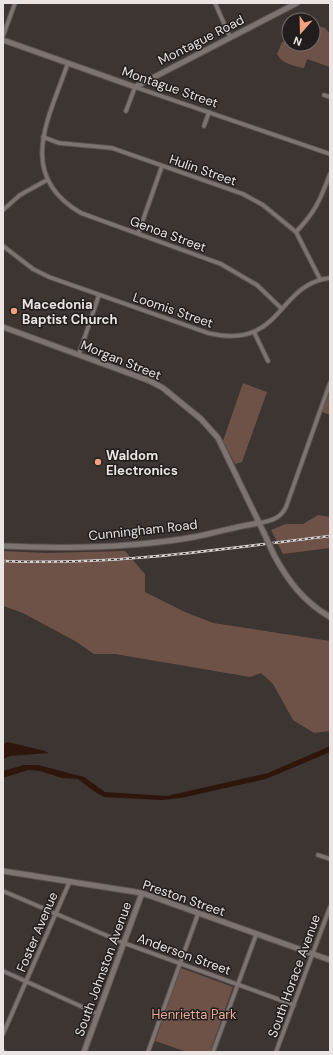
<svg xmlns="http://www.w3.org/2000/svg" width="333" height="1055" viewBox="0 0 333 1055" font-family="'DM Sans',sans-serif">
<rect width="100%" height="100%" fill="#3d3532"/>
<path fill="#6e5248" d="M 319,26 L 325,28 L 330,34 L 330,67 L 307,59 L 304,68 C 294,66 282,64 277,54 L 282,42 L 289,42 L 289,44 L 313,44 L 313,36 Z
M 243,383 L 267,392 L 242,462 L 235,464 L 223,441 Z
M 330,391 L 330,415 L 322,412 Z
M 318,515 L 330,517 L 330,548 L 283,554 L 271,530 L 286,524 L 303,524 Z
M 3,551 L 46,553 L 125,551 L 145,574 L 145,592 L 185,612 L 213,623 L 330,641 L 330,731 L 314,733 L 293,720 L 273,684 L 261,673 L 250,677 L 115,654 L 94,654 L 75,641 L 23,613 L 3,606 Z
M 181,968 L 233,987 L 210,1052 L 187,1052 L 155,1041 Z"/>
<path fill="#2f160d" d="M 8,742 L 45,751 L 49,753 L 10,756 L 3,759 L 3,744 Z
M 330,746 L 330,752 L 266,779 L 181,798 L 161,800 L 104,797 L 95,792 L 78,779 L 62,778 L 40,771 L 28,770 L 3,778 L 3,771 L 24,765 L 38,765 L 84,777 L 105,792 L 167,796 L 268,773 Z"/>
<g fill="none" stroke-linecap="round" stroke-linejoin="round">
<defs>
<path id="street" d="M 215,3 L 230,37
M 3,36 L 15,3
M 68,63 C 49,118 15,175 81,213 L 221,264 L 257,285 L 282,309
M 324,95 L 330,97
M 126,111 L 135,87 L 330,154
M 204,126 L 209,112
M 43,137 L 59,143 L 112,148 L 243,194 L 263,205 L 296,232 L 320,279
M 3,210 L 20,195 L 47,180
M 296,232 C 316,211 320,200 330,174
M 138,234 L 162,166
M 3,246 L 33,269 L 49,277 L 208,333 C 283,351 276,284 330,278
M 254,332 L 268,361
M 79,354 L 99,295
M 259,523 C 271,521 281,518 286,507 L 330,383
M 318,855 L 330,859
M 3,891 L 124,943 L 294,1005
M 3,971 L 98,1014
M 3,1034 L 70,881
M 3,1052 L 4,1052
M 148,1052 L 198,914
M 213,1052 L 256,935
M 276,1052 L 330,907"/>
<path id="secondary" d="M 3,40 L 135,87 L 297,3
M 3,327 L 150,381 L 163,388 L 201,419 L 218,438 L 264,533
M 3,546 C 66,549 132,548 194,537 C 216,533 237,526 259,523
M 274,555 C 288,581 304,602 330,617
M 3,871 L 142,893 L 330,960
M 84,1052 L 142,893"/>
</defs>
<use href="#street" stroke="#5b5452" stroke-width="5.5"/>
<use href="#secondary" stroke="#5b5452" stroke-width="7"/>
<use href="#street" stroke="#7d7370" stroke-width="3.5"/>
<use href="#secondary" stroke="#7d7370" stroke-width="5"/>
<defs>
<path id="rail" d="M 3,561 C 113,566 221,549 330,536"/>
</defs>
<use href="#rail" stroke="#d7d2d0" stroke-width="2.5"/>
<use href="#rail" stroke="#211d1c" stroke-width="1" stroke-dasharray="3" stroke-linecap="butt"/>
<defs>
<path id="secondary-bridge" d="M 264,533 L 274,555"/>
</defs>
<use href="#secondary-bridge" stroke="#5b5452" stroke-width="7" stroke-linecap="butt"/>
<use href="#secondary-bridge" stroke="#7d7370" stroke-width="5"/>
</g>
<g fill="#f39f83" stroke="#211d1c" stroke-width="1.5">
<circle cx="14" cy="311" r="4"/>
<circle cx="98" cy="462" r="4"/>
</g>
<g text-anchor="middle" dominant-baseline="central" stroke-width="3" stroke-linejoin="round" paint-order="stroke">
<g font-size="13" fill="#eae5e3" stroke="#211d1c">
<text transform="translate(201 40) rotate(-27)">Montague Road</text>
<text transform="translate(170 87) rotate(19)">Montague Street</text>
<text transform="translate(203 170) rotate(19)">Hulin Street</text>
<text transform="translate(168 234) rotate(20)">Genoa Street</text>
<text transform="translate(173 310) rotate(19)">Loomis Street</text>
<text transform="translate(121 360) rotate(22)">Morgan Street</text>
<text transform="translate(143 530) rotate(-6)">Cunningham Road</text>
<text transform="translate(184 898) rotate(19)">Preston Street</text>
<text transform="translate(37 932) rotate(-67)">Foster Avenue</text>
<text transform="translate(184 954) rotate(20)">Anderson Street</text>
<text transform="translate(103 969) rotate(-70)">South Johnston Avenue</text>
<text transform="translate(294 976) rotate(-70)">South Horace Avenue</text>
</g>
<g font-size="13" font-weight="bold" fill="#eae5e3" stroke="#211d1c" text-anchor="start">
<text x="22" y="304">Macedonia<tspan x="22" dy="15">Baptist Church</tspan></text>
<text x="106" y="455">Waldom<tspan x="106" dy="15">Electronics</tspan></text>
</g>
<g font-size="13" fill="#eaaf9c" stroke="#211d1c">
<text x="194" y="1014">Henrietta Park</text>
</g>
</g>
<rect width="333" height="1055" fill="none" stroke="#eae5e3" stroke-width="8"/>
<g transform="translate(301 32) rotate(200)"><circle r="19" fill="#211d1c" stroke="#716d6c"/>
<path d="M0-3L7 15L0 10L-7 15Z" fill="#f39f83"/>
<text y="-6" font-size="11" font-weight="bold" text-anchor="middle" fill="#eae5e3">N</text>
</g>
</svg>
